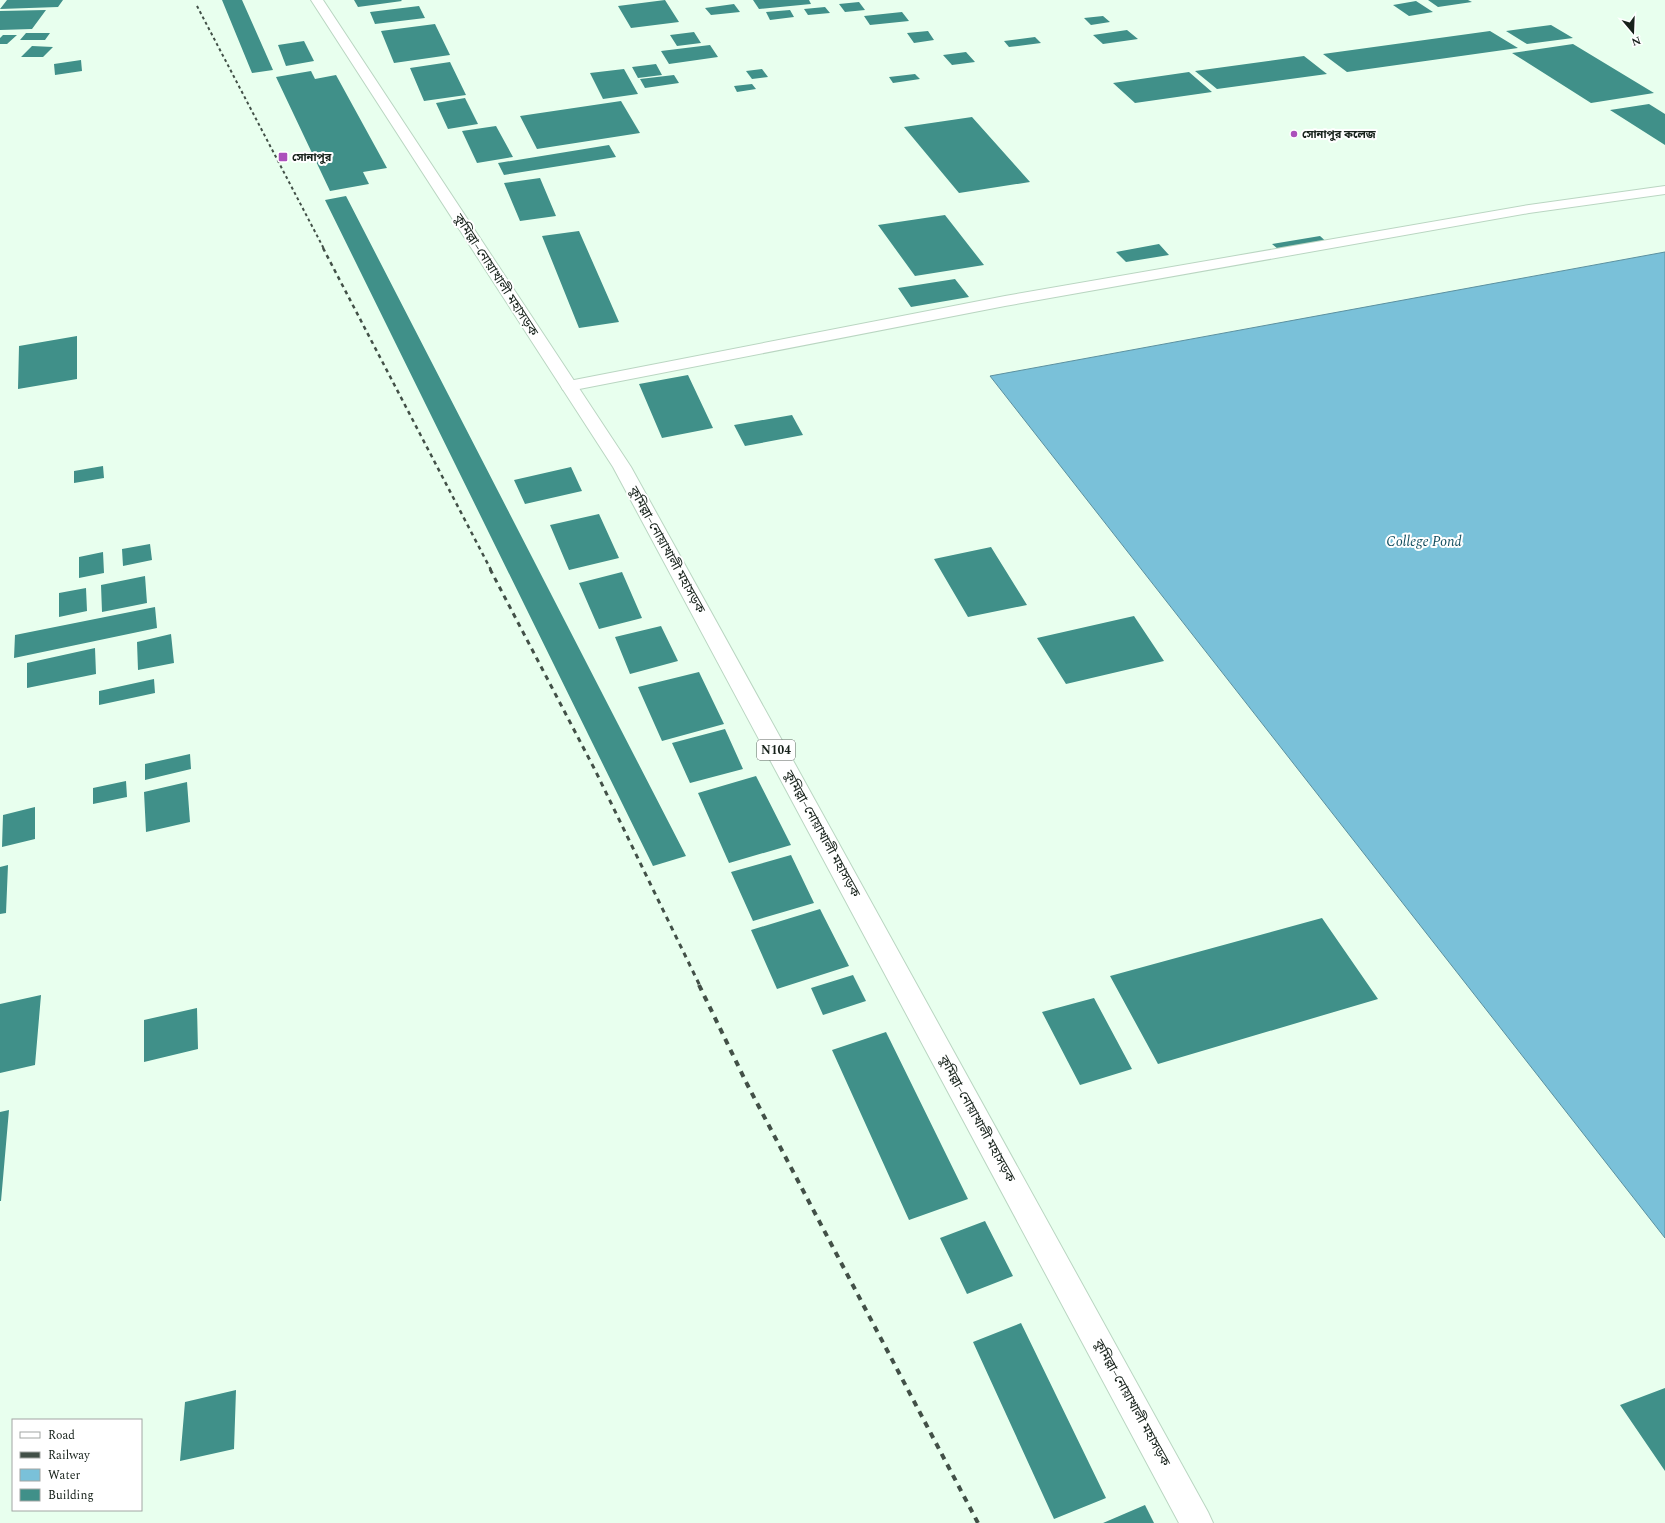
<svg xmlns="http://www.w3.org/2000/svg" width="1665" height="1523" viewBox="0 0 1665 1523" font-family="Spectral,'Noto Sans Bengali',serif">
<rect width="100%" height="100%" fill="#e8ffee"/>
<path fill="#7ac1d9" stroke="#5c91a0" d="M 1665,252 L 1665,1238 L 990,376 Z"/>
<path fill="#409089" d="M 7,0 L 63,0 L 58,7 L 0,9 Z
M 222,0 L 242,0 L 273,70 L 252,73 Z
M 354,0 L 401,0 L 402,1 L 358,7 Z
M 665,0 L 679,22 L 631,28 L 618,6 Z
M 753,0 L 809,0 L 811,4 L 759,9 Z
M 1428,0 L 1468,0 L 1472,2 L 1438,7 Z
M 1416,1 L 1433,12 L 1409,16 L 1393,5 Z
M 859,2 L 865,10 L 845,12 L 839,4 Z
M 734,4 L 740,12 L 711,15 L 705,8 Z
M 419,6 L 425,18 L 375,24 L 370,12 Z
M 825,7 L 830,13 L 808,15 L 804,9 Z
M 46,10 L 32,29 L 0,30 L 0,11 Z
M 790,10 L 794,17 L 770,20 L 766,12 Z
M 902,12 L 909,21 L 870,25 L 864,16 Z
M 1103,16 L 1110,22 L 1091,25 L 1084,18 Z
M 435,24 L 450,55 L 394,63 L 381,31 Z
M 1551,25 L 1573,38 L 1527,44 L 1506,31 Z
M 1127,30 L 1138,39 L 1103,44 L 1093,35 Z
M 928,31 L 934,40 L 914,43 L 907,33 Z
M 1490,31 L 1518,48 L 1347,72 L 1323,54 Z
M 694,32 L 701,43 L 677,46 L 670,35 Z
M 26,33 L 50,33 L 45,40 L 20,40 Z
M 3,35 L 17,35 L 7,44 L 0,44 L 0,38 Z
M 1035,37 L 1041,43 L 1009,47 L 1004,41 Z
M 304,41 L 314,61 L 286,66 L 278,45 Z
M 1573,44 L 1654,93 L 1591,103 L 1512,53 Z
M 710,45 L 718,57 L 669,64 L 661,51 Z
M 32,46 L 53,47 L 43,57 L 21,57 Z
M 966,52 L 975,62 L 952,65 L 943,55 Z
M 1304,56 L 1327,74 L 1217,89 L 1195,71 Z
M 81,60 L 82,71 L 55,75 L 54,64 Z
M 450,62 L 466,95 L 424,101 L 410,68 Z
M 656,64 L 662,75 L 638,78 L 632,67 Z
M 624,69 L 638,94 L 603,99 L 590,73 Z
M 762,69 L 768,77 L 752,79 L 746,71 Z
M 311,71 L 315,79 L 336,75 L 387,168 L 363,172 L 369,184 L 330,191 L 276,77 Z
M 1189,72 L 1212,92 L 1135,103 L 1113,83 Z
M 915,74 L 920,79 L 893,83 L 889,77 Z
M 674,75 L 679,83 L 645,88 L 640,79 Z
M 752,84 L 756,89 L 737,92 L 734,86 Z
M 465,98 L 478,124 L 448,129 L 436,103 Z
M 621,101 L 640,133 L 537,149 L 520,116 Z
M 1649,104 L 1665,114 L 1665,145 L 1610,110 Z
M 972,117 L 1030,182 L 959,193 L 904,127 Z
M 496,126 L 513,157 L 477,163 L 462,131 Z
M 609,145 L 616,157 L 504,175 L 498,163 Z
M 540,178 L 556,216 L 520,221 L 504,183 Z
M 346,196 L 686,856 L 653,866 L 325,200 Z
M 945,215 L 984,265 L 915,276 L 878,225 Z
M 579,231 L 619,322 L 579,328 L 542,236 Z
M 1320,236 L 1331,246 L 1284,254 L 1272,244 Z
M 1159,244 L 1169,255 L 1126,262 L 1116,252 Z
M 955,279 L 969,297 L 911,307 L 898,288 Z
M 77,336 L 77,379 L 18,389 L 19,346 Z
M 688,375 L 713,428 L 662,438 L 639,384 Z
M 792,415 L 803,435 L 745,446 L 734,425 Z
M 103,466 L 104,478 L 74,483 L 74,471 Z
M 571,467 L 582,491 L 525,504 L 514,480 Z
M 599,514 L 619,558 L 569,570 L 550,525 Z
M 150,544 L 152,560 L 123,566 L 122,549 Z
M 991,547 L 1027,605 L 968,617 L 934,559 Z
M 103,552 L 104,573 L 79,578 L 79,557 Z
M 622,572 L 642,618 L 599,629 L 579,583 Z
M 145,576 L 147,603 L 102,612 L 101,585 Z
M 86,588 L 87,611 L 59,617 L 59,593 Z
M 155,607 L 157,628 L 14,658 L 15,635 Z
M 1134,616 L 1164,661 L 1066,684 L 1037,638 Z
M 661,626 L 678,661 L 630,674 L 615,637 Z
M 171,634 L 174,663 L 138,670 L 137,642 Z
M 95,648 L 96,674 L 27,688 L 27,663 Z
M 699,672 L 724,724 L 662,741 L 638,687 Z
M 154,679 L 155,693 L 99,705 L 99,691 Z
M 725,729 L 743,769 L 690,783 L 672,743 Z
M 190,754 L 191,769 L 145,780 L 145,764 Z
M 756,776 L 791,845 L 729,863 L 698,793 Z
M 126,781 L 127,797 L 93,804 L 93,788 Z
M 187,782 L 190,822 L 146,832 L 144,792 Z
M 35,807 L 35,839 L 2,847 L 3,815 Z
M 791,855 L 814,903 L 753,921 L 731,872 Z
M 8,865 L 6,913 L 0,914 L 0,867 Z
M 820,909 L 849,966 L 777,989 L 751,930 Z
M 1322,918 L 1378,999 L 1158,1064 L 1110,976 Z
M 853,975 L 866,1001 L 823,1015 L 811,988 Z
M 41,995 L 35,1065 L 0,1073 L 0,1004 Z
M 1094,998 L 1132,1069 L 1080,1085 L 1042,1012 Z
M 197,1008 L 198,1049 L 144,1062 L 144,1020 Z
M 886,1032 L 968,1199 L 909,1220 L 832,1050 Z
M 9,1110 L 1,1201 L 0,1201 L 0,1112 Z
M 985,1221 L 1013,1276 L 967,1294 L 940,1238 Z
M 1021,1323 L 1106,1498 L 1054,1519 L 973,1342 Z
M 1665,1388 L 1665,1471 L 1620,1405 Z
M 236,1390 L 234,1449 L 180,1461 L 185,1402 Z
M 1145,1505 L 1154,1523 L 1103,1523 Z"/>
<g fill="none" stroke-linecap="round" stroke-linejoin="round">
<defs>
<path id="minor" d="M 1665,186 L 1665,194 L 1529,213 L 1005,306 L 569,391 L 563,390 L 561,386 L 563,382 L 569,381 L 1005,296 L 1529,205 Z"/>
<path id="highway" d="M 311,0 L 323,0 L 631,467 L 1208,1512 L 1213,1523 L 1179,1523 L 613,467 Z"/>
</defs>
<use href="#minor" stroke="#bad6c2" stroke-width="2"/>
<use href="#highway" stroke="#bad6c2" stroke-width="2"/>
<use href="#minor" fill="#fff" fill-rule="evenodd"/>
<use href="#highway" fill="#fff" fill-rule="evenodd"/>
<path stroke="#425047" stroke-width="2" stroke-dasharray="3 3" stroke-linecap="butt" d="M 197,6 L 324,249"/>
<path stroke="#425047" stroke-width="2.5" stroke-dasharray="4 4" stroke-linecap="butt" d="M 323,248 L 491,570"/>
<path stroke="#425047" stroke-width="3" stroke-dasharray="5 5" stroke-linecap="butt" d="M 490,569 L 595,770 L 700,986"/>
<path stroke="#425047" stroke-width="4" stroke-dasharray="6 6" stroke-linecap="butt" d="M 699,985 L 747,1084 L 978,1523"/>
</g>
<g fill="#ab50bb" stroke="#fff" stroke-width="1.5">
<circle cx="1294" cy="134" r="4"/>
<rect x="278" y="152" width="10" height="10" rx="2"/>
</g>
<g text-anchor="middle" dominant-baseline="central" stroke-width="4" stroke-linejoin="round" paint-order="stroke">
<g font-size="11" font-weight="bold" fill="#16211a" stroke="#fff" text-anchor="start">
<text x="1302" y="134">সোনাপুর কলেজ</text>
<text x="292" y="157">সোনাপুর</text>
</g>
<rect fill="#fff" stroke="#5c645f" stroke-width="1" x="757" y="740" width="38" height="20" rx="3"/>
<g font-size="12" font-weight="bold" fill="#16211a">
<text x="776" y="750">N104</text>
</g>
<g font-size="13" fill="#16211a" stroke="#fff">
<text transform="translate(496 275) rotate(57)">কুমিল্লা–নোয়াখালী মহাসড়ক</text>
<text transform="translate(667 550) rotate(61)">কুমিল্লা–নোয়াখালী মহাসড়ক</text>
<text transform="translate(822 834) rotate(61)">কুমিল্লা–নোয়াখালী মহাসড়ক</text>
<text transform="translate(977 1119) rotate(61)">কুমিল্লা–নোয়াখালী মহাসড়ক</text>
<text transform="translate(1132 1403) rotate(61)">কুমিল্লা–নোয়াখালী মহাসড়ক</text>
</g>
<g font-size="14" font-style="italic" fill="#134f60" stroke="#fff">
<text x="1424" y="541">College Pond</text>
</g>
</g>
<rect x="12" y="1419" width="130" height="92" fill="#ffffff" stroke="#a2a6a3"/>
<rect x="20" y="1432" width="20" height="6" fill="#ffffff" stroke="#a2a6a3"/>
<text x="48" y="1439" font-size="12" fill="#16211a">Road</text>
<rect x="20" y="1452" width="20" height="6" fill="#425047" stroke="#a2a6a3"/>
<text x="48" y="1459" font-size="12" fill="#16211a">Railway</text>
<rect x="20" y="1469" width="20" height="12" fill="#7ac1d9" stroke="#a2a6a3"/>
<text x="48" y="1479" font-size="12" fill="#16211a">Water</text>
<rect x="20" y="1489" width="20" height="12" fill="#409089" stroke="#a2a6a3"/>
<text x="48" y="1499" font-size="12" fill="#16211a">Building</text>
<g transform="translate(1633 32) rotate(161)" stroke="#ffffff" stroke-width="3" paint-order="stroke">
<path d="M0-3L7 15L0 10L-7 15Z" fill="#16211a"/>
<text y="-6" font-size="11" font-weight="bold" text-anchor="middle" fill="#16211a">N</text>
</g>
</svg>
